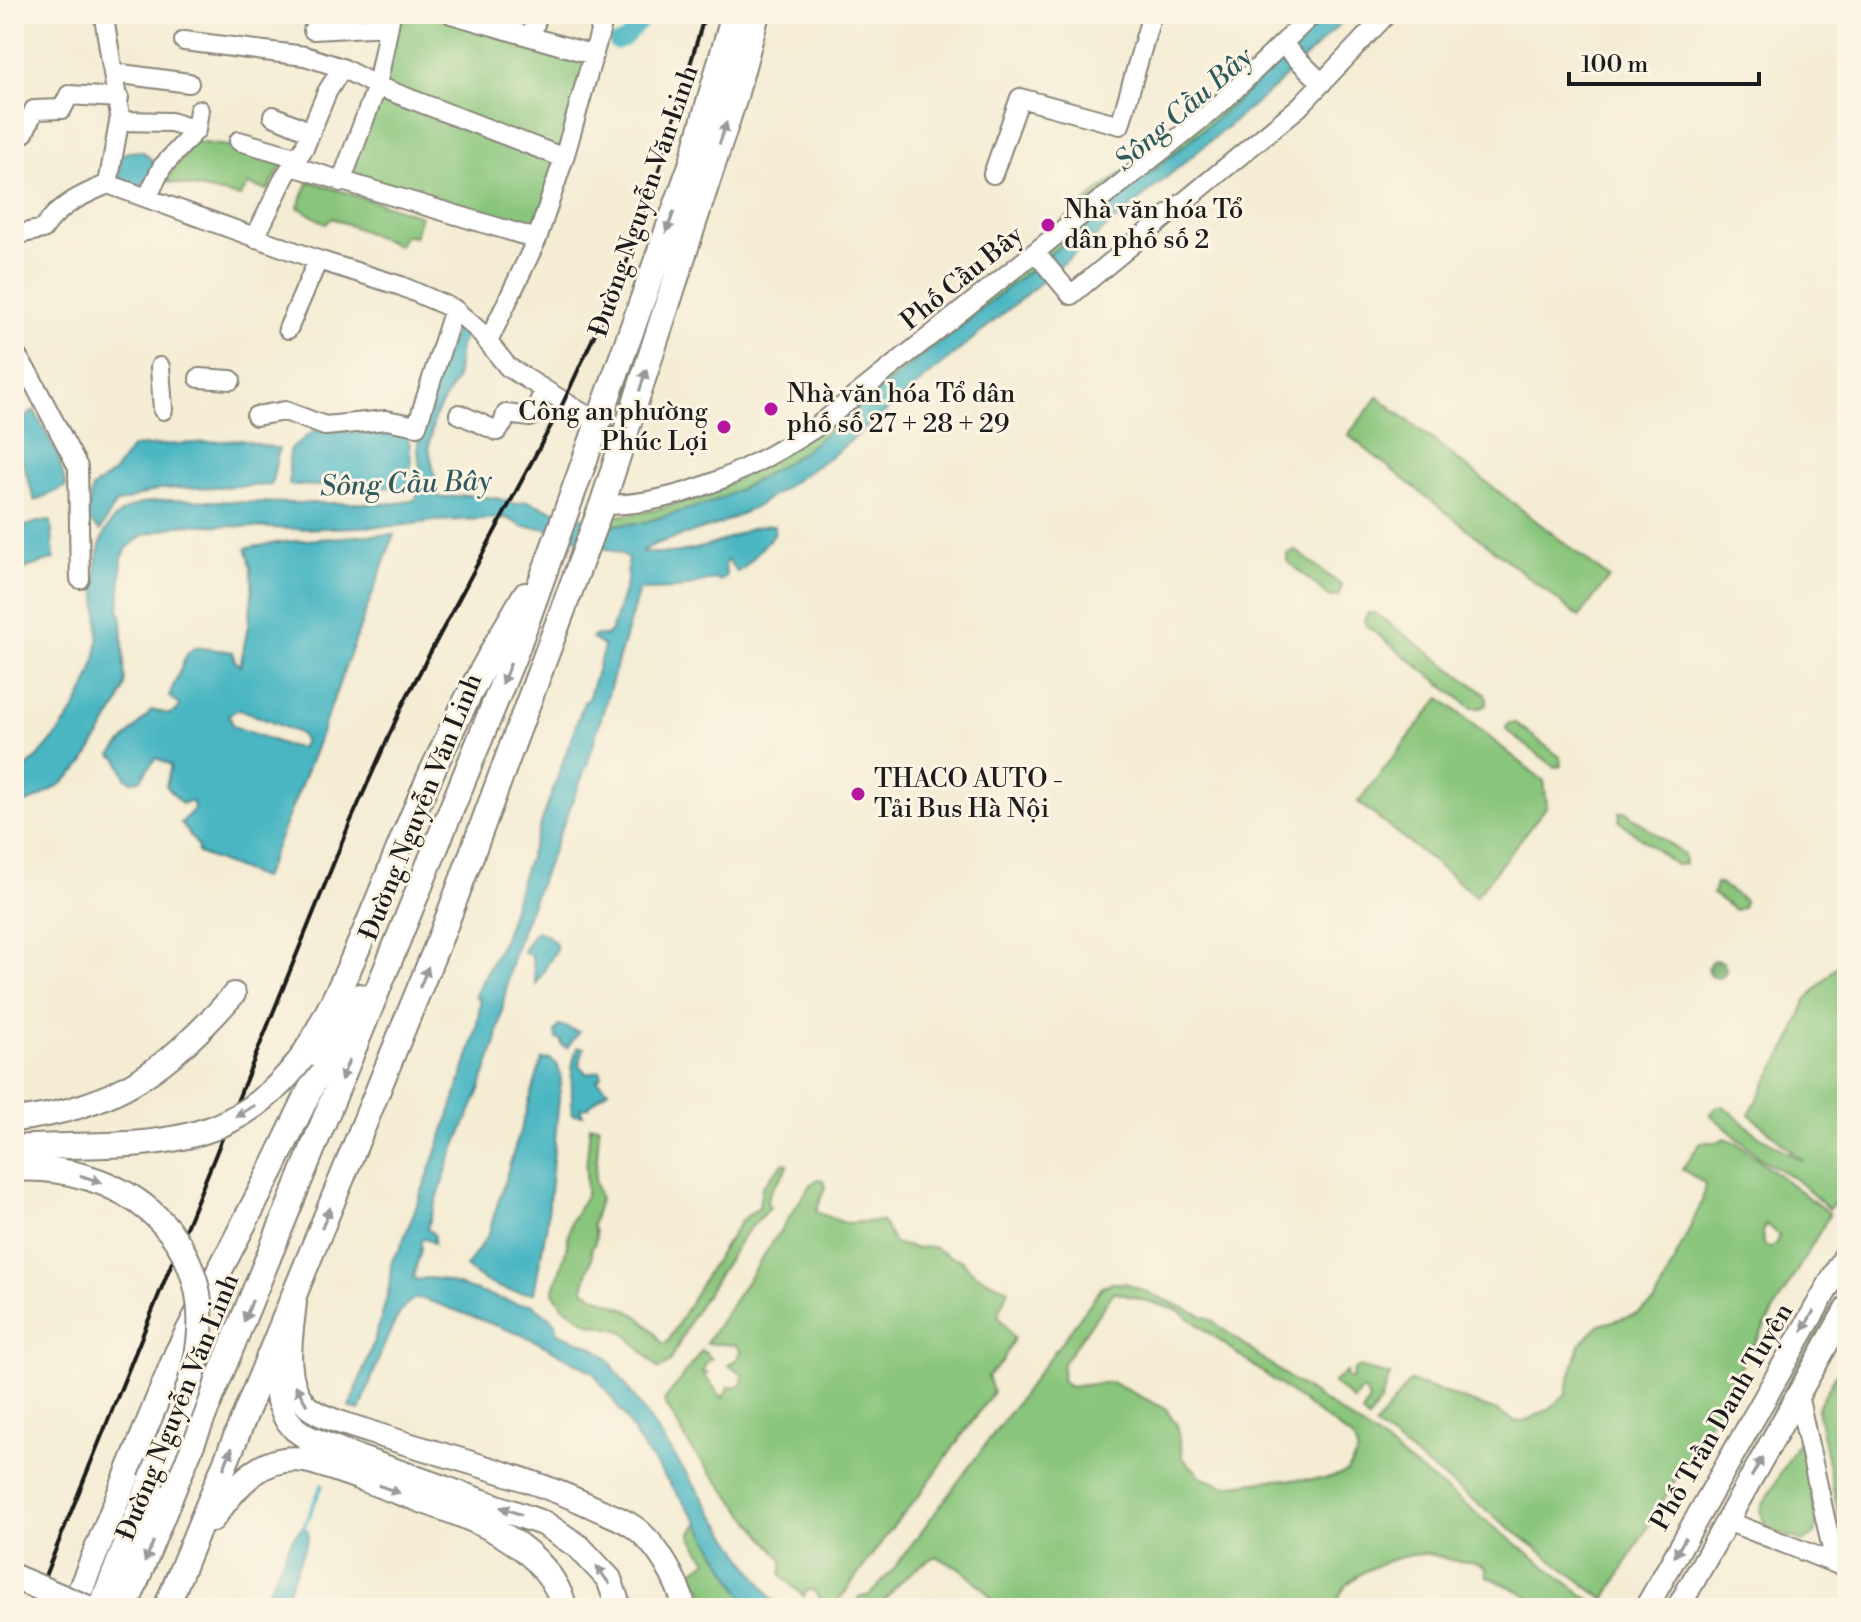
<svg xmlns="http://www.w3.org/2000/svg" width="1861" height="1622" viewBox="0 0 1861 1622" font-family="'Libre Bodoni',serif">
<rect width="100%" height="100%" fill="#fcf5e5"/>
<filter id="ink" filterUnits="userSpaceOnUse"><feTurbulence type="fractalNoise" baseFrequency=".0125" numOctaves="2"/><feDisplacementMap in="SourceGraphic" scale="16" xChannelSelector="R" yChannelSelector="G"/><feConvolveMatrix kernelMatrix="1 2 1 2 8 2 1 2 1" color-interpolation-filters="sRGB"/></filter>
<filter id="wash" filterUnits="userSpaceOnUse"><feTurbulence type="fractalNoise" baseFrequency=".006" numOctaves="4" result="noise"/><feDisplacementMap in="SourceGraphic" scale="32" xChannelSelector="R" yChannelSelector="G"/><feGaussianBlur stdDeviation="1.8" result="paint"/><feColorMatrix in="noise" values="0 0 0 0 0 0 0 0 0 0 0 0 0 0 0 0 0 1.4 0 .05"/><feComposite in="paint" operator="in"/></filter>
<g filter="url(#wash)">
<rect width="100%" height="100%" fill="#f4ecd3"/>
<path fill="#89c57b" stroke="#52704c" stroke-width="2" fill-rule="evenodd" d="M 391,14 L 451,14 L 594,55 L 537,239 L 341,182 Z
M 1318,14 L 1329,14 L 1242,97 L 1163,163 L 803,452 C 746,487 681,527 611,525 L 614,516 C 665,512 710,496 754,470 Z
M 194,142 L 289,153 L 268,190 L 248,185 L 240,197 L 166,181 Z
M 309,181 L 421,216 L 414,237 L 404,235 L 399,246 L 332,218 L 326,224 L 298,207 Z
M 1378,397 L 1609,578 L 1579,617 L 1348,435 Z
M 1295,550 L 1342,586 L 1339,596 L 1330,597 L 1287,561 L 1287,554 Z
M 1368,613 L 1375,613 L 1484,693 L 1487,699 L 1486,705 L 1480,708 L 1472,708 L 1368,627 L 1364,620 Z
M 1440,698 L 1544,781 L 1547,806 L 1476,896 L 1358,802 Z
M 1509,723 L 1516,723 L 1560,757 L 1561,766 L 1555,767 L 1507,731 L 1506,727 Z
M 1620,812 L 1626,812 L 1684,855 L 1685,864 L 1676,865 L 1619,821 Z
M 1716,883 L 1719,883 L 1744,900 L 1743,907 L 1735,910 L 1713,894 Z
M 1847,955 L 1847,1187 L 1829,1209 L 1794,1178 L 1760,1158 L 1710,1114 L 1717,1106 L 1723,1106 L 1759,1136 L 1804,1162 L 1749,1114 L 1794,1034 L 1806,1000 Z
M 590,1126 L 598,1126 L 599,1130 L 595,1181 L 600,1199 L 592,1226 C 598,1234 597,1241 591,1249 L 592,1256 L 583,1289 C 618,1312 634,1301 662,1343 L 667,1343 L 710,1268 L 742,1220 L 759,1207 L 762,1187 L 783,1163 L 788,1164 C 784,1179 767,1188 767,1203 L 770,1207 L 743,1236 L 692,1317 L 670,1362 L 659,1369 L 623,1331 L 591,1324 L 579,1317 L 564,1307 L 553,1293 L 566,1250 L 571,1221 L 586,1196 L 586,1169 Z
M 1725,1138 L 1735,1142 L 1830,1214 L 1605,1600 L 1375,1426 L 1410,1381 L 1497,1411 L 1517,1422 L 1528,1420 L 1547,1410 L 1565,1395 L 1580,1344 L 1600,1325 L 1636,1314 L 1655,1302 L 1702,1202 L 1705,1184 L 1682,1169 L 1701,1142 L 1717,1142 ZM 1766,1224 L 1779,1236 L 1776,1243 L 1770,1248 L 1763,1243 L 1762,1232 Z
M 818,1179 L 824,1180 L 825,1187 L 816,1212 L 845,1223 L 882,1221 L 894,1243 L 914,1248 L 933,1247 L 951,1257 L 961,1259 C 972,1276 990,1281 1008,1289 L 998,1315 L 1014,1338 L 1002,1362 L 988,1376 L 993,1392 L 918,1497 L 891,1529 L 841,1598 L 828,1608 L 813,1590 L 806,1591 L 804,1597 L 781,1575 L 783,1560 L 692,1450 L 664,1401 L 702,1350 L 712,1359 L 706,1363 L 702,1373 L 707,1373 L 705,1377 L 723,1398 L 729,1387 L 742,1385 L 742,1374 L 728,1365 L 737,1359 L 741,1352 L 736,1345 L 706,1343 L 811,1184 Z
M 1847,1280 L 1847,1291 L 1744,1472 L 1740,1470 Z
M 1111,1283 L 1126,1283 L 1208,1318 L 1285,1375 L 1371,1433 L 1590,1600 L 1592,1608 L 1545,1608 L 1521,1592 L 1487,1576 L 1486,1568 C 1471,1559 1466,1563 1451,1560 C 1443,1559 1435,1554 1426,1554 C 1400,1553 1334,1575 1338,1608 L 999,1608 L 983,1588 L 962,1570 L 936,1556 C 911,1569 896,1586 878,1608 L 852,1608 L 860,1596 L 869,1596 L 892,1571 L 1102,1287 ZM 1114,1292 L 1178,1310 L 1353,1439 L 1358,1452 L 1347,1472 L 1325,1479 L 1271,1480 L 1224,1486 L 1203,1478 L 1183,1458 L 1177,1425 L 1166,1409 L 1111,1382 L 1069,1387 L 1062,1380 L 1063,1363 Z
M 1847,1356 L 1847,1558 L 1817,1408 Z
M 1358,1367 L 1390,1375 L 1380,1402 L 1368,1420 L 1362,1414 L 1369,1400 L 1366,1392 L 1361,1390 L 1354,1401 L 1333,1383 L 1346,1372 L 1347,1378 L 1352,1379 L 1354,1370 Z
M 1800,1439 L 1817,1522 L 1815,1534 L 1803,1542 L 1767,1529 L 1760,1510 Z
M 698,1522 L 742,1595 L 753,1608 L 710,1608 L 714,1607 L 691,1572 L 707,1561 L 691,1536 Z"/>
<path fill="#6eaa6b" stroke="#456344" stroke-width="2" d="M1708 969a9 9 0 1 1 18 0a9 9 0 1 1-18 0Z"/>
<path fill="#48b6c2" stroke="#32696f" stroke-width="2" fill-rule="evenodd" d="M 1329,14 L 1350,14 L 1275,87 L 837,452 L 756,507 L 720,524 L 655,544 L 642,551 C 665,557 697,550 719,542 C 736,535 758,523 775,526 L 774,534 L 744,568 L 737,572 L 728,560 L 725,563 L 726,576 L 720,581 L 714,579 L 677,589 L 639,590 L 588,762 L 521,931 L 510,968 L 496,1042 L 480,1090 L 451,1157 L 427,1229 L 434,1234 L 434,1244 L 425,1238 L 421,1239 L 421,1250 L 413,1277 L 418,1280 L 426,1278 L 439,1279 L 517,1304 L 532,1304 L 551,1318 L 557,1326 L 557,1333 L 589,1345 L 606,1356 L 772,1599 L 782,1608 L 753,1608 L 742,1595 L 698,1522 L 637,1439 L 625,1417 L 593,1372 L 530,1338 L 430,1301 C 425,1300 421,1298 417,1298 C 394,1301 369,1389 360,1411 L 349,1407 C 364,1369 379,1331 388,1292 C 392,1278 387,1260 399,1251 C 421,1195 442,1140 460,1083 C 468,1057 479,1028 480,1000 L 475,995 L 504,938 L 521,880 L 584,702 L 588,700 L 604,647 L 592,638 L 595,635 L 606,636 L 611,631 L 627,581 L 628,559 L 622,554 L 544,528 L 523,527 L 507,518 L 436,521 L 396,526 L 294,529 L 185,524 L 143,535 L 127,548 L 122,558 L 119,608 L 122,621 L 125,685 L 119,703 L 83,764 L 63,783 L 38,798 L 14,808 L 14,779 C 54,745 92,697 98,642 C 100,619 96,598 96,575 C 96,550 104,520 129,508 C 154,497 188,500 214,501 C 257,503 299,503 342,503 C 366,503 391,506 415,500 C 427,483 416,459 418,439 C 423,403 446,356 458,321 L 467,332 L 460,346 L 456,380 L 434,418 L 429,447 L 439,498 L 467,495 L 496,498 L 515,504 L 527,501 L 548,509 L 611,525 L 641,523 L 713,502 L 752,483 L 803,452 L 1163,163 L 1242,97 Z
M 142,151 L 155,163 L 148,182 L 136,187 L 121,180 L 119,173 L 120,156 L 128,152 Z
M 34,410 L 58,456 L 66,487 L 35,501 L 14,435 L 14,421 L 28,416 Z
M 315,430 L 405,435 L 409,440 C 411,457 412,471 407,488 L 289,485 L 289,450 Z
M 241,440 L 279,449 L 271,485 L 159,489 L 115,504 L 100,531 L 87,519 L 92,488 L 113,473 L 132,447 Z
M 51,521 L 54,559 L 14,572 L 14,530 L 38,522 Z
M 367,535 L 394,535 L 313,755 L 265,874 L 262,878 L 198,853 L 197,845 L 181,823 L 194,809 L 193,803 L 189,801 L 182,804 L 166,786 L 171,765 L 156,758 L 140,780 L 131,781 L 126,778 L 118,759 L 111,755 L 152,710 L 169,714 L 177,711 L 179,705 L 169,696 L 187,654 L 195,647 L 233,652 L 235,661 L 240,666 C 247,630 260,584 246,548 L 283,542 ZM 239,709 L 299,733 L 305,742 L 300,748 L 285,745 L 233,726 L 229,715 Z
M 536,931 L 547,935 L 556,944 L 556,950 L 536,984 L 532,957 L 523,951 Z
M 559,1025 L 579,1032 L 567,1048 L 562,1045 L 561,1040 L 556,1039 L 555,1032 Z
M 578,1047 L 584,1048 L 579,1065 L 587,1074 L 600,1071 L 602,1076 L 597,1080 L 608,1090 L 588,1107 L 580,1108 L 583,1115 L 572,1114 C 573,1093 568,1066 578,1047 Z
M 551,1059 L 558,1066 L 561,1077 L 547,1223 L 534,1293 C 509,1294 484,1284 466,1267 L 488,1235 L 542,1060 Z
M 303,1526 L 308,1531 L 308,1539 L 281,1608 L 260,1608 L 293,1537 Z"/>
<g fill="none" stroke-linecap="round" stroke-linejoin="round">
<path stroke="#48b6c2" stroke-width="4" d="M 303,1529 L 322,1485"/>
<path stroke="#48b6c2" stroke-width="14" d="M 616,43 L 624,40 L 650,14"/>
</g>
</g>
<g filter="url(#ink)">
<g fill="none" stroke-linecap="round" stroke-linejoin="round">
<defs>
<path id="minor" d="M 101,14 L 104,17 L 120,117 L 108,184 L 318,260 L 401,286 L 454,309 L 478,330 L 508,367 L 597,422
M 451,14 L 594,55
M 313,30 L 389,26
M 531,37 L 538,14
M 184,41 L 305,56 L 342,68
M 1283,45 L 1322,83
M 114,73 L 189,83
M 273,116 L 311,132
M 119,121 L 171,122 L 196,130
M 24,133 L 34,110 L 62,109 L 69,95 L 119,98
M 239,141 L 298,158
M 292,166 L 537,239
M 993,174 L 1020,98 L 1120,125 L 1152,14
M 341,182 L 377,86 L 564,158
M 147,198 L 162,167 L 196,130 L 199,110
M 14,235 L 43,229 C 59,205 82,195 108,184
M 255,238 L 285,176 L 304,148 L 327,92 L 342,68 L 377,86 L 391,14
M 1035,252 L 1071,295 L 1299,107 L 1387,14
M 288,329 L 318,260
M 488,342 L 537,239 L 564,158 L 605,14
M 14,352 L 30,376 L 78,467 L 80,579
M 160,367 L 163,410
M 199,378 L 231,380
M 459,414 L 497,431 L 503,424 L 506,414 L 530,417 L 535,411 L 544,391
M 256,416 L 285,411 L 325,426 L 386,420 L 417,426 L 454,309
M 602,505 C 681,505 750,470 815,428 L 1219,105 L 1313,14
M 1798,1395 L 1835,1563
M 1727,1521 L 1844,1567"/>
<path id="major" d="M 14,1120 C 115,1109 169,1068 234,994
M 295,1302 C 292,1333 282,1377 304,1403 C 316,1418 357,1427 376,1434 C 449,1458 526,1475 595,1508 C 608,1514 623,1519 634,1527 C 658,1544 677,1580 685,1608
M 1646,1608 L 1847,1253
M 1678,1608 L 1847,1308"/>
<path id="highway" d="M 302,1058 C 354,973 385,876 426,785 C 455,719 488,656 525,595
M 276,1354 L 276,1381 L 279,1401 L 286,1418 L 295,1429 L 308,1438 L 358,1458 L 545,1524 L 579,1547 L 609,1579 L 619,1608
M 212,1519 C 238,1484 263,1451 310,1461 C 342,1470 373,1483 404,1494 C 465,1516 544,1538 565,1608
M 73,1608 L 177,1353 L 271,1171 L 320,1069 L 360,996
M 101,1608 L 151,1481
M 125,1608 L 516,651 L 691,165 L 734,14
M 166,1608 L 443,931 L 602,505 L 734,100 L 757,14"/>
</defs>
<use href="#minor" stroke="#888478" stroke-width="22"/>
<use href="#major" stroke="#888478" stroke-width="26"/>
<use href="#highway" stroke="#888478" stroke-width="28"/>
<use href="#minor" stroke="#fff" stroke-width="18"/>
<use href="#major" stroke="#fff" stroke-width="22"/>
<use href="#highway" stroke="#fff" stroke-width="24"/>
<path stroke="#1c1c1c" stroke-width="4" d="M 32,1608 L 349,825 L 404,702 L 563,403 L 621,277 L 654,187 L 705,14"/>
<defs>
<path id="highway-bridge" d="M 14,1148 C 127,1140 223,1163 302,1058
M 14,1169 C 118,1163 213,1231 199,1343 C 193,1391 169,1437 151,1481
M 14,1577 L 88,1608"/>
</defs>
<use href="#highway-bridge" stroke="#888478" stroke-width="28" stroke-linecap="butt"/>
<use href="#highway-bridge" stroke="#fff" stroke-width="24"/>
</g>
<defs><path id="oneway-solid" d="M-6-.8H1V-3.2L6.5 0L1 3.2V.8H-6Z" transform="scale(2)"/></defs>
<g fill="#999">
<use href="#oneway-solid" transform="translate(723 133) rotate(-72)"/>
<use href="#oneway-solid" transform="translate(670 222) rotate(110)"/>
<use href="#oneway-solid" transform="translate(643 380) rotate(-72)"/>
<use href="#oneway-solid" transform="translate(506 674) rotate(113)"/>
<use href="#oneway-solid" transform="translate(424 977) rotate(-68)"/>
<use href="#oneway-solid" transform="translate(345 1070) rotate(112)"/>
<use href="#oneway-solid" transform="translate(245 1111) rotate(149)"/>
<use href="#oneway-solid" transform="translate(91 1179) rotate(18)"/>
<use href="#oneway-solid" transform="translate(326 1218) rotate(-68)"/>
<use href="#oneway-solid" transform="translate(248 1311) rotate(112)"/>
<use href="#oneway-solid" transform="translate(1808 1321) rotate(120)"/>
<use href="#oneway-solid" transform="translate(301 1395) rotate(-120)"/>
<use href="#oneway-solid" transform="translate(228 1458) rotate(-68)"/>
<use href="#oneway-solid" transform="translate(1757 1467) rotate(-61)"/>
<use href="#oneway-solid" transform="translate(389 1489) rotate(20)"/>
<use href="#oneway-solid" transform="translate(511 1511) rotate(-160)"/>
<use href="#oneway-solid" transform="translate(1680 1547) rotate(120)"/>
<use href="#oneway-solid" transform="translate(149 1552) rotate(113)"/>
<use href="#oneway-solid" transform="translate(603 1575) rotate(-126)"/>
</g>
</g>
<g fill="#b5179e" stroke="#fcf5e5" stroke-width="3">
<circle cx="1048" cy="225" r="8"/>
<circle cx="771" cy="409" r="8"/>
<circle cx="724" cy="427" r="8"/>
<circle cx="858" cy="794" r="8"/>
</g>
<g text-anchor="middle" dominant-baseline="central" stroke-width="6" stroke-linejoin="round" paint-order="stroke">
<g font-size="26" fill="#1c1c1c" stroke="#fcf5e5">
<text transform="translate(644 201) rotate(-71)">Đường Nguyễn Văn Linh</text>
<text transform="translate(962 278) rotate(-39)">Phố Cầu Bây</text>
<text transform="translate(421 807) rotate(-68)">Đường Nguyễn Văn Linh</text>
<text transform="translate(178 1407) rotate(-68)">Đường Nguyễn Văn Linh</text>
<text transform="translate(1722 1417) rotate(-60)">Phố Trần Danh Tuyên</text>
</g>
<g font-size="26" fill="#1c1c1c" stroke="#fcf5e5" text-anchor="start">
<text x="1064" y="210">Nhà văn hóa Tổ<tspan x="1064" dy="30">dân phố số 2</tspan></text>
<text x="787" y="394">Nhà văn hóa Tổ dân<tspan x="787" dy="30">phố số 27 + 28 + 29</tspan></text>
<text x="708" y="412" text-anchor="end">Công an phường<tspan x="708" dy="30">Phúc Lợi</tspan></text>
<text x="874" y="779">THACO AUTO -<tspan x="874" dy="30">Tải Bus Hà Nội</tspan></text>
</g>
<g font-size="28" font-style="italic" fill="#2e5a5e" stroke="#fcf5e5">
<text transform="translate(1184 109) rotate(-41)">Sông Cầu Bây</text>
<text transform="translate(406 484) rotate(-2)">Sông Cầu Bây</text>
</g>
</g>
<rect width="1861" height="1622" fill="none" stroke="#fcf5e5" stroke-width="48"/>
<path d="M1569 72v12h190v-12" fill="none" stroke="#1c1c1c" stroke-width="4"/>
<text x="1581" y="72" font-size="24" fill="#1c1c1c" stroke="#fcf5e5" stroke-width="6" paint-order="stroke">100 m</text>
</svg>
